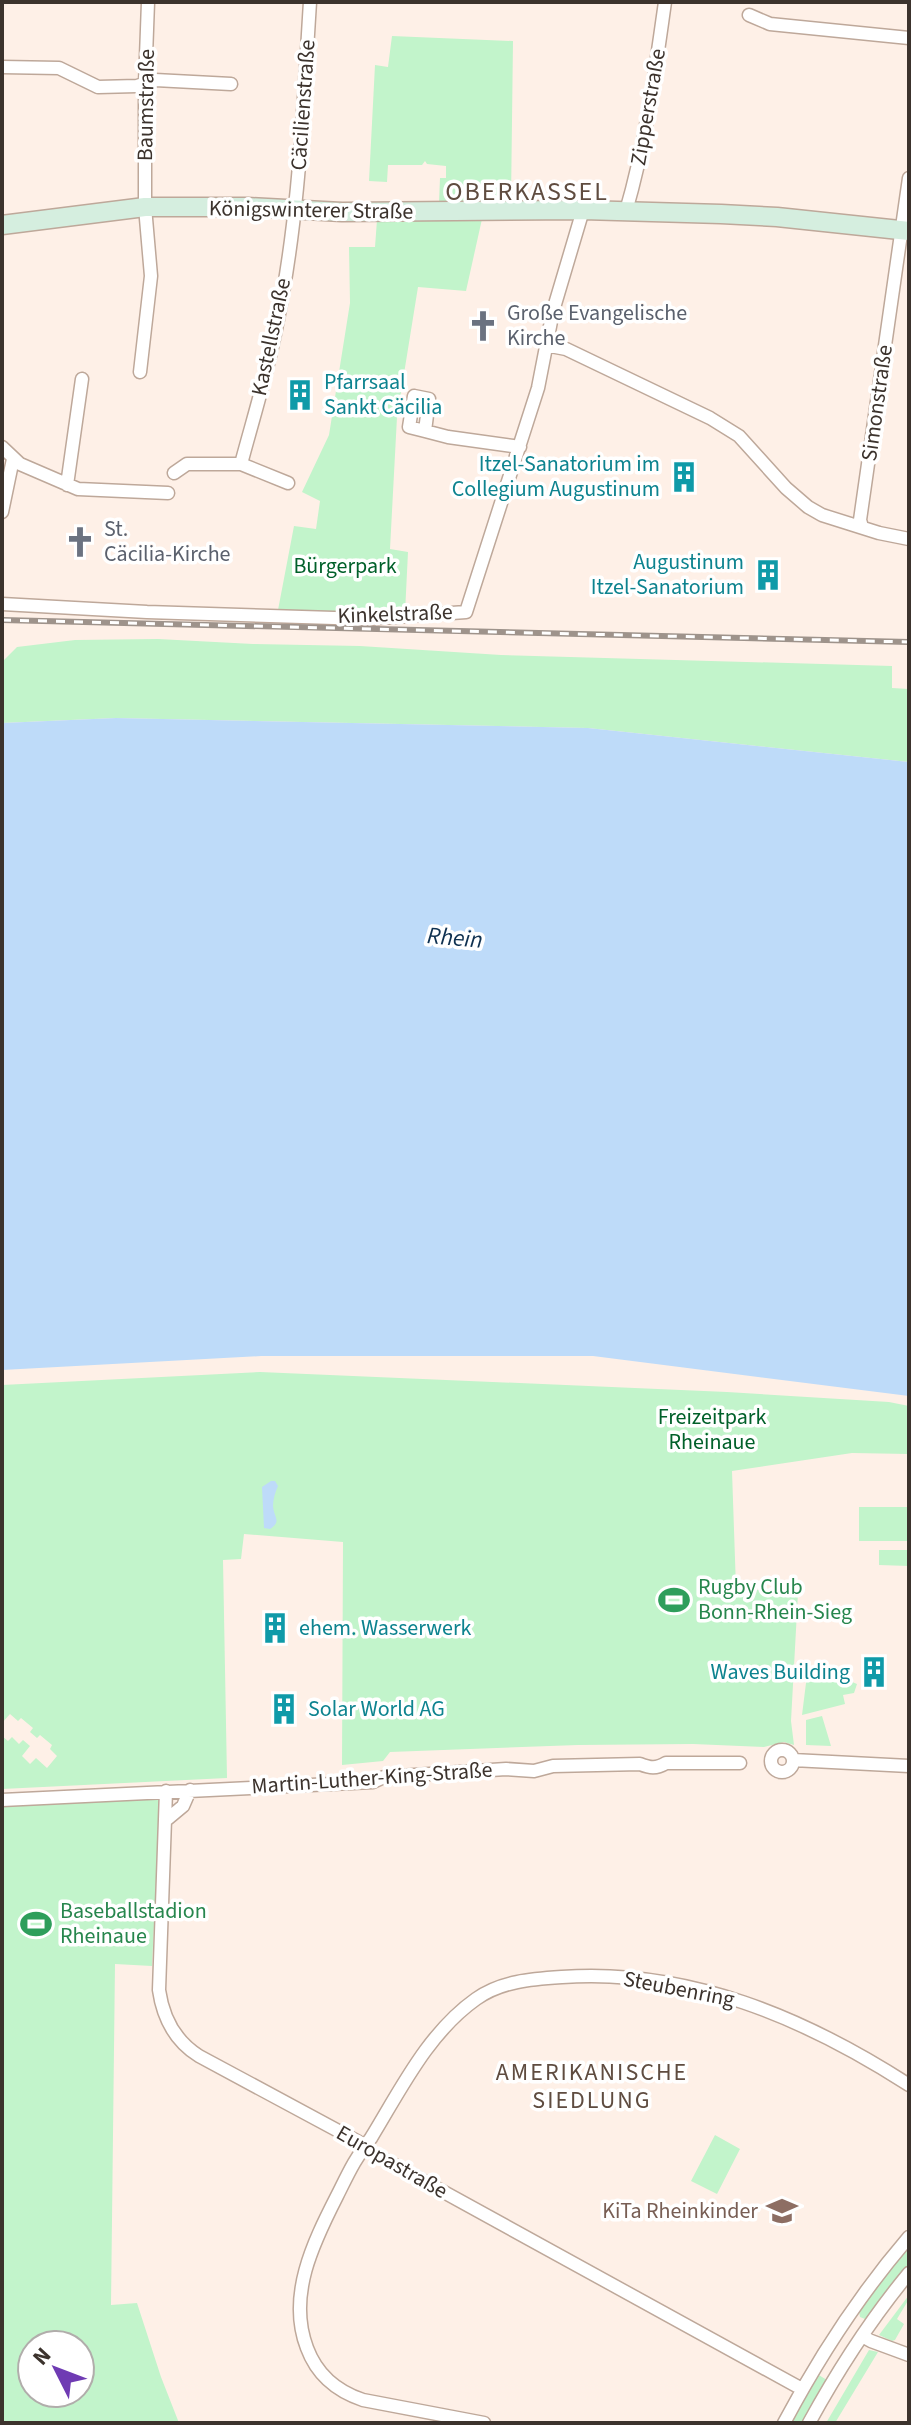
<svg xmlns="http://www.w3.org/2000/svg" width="911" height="2425" viewBox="0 0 911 2425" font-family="'Source Sans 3',sans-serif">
<rect width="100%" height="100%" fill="#fef0e7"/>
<path fill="#c2f4cb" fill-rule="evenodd" d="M 392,36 L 513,41 L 511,200 L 439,203 L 440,178 L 446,178 L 446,166 L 427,164 L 425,161 L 422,165 L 388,165 L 387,182 L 369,181 L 375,65 L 388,67 Z
M 482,219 L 466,291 L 418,287 L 397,417 L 390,549 L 408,552 L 405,613 L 278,610 L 294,526 L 316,529 L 320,501 L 302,492 L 329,435 L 350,303 L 349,247 L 375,247 L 377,220 Z
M 158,639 L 253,644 L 360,646 L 501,655 L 892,666 L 892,688 L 909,689 L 909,762 L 588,728 L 116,718 L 2,723 L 2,662 L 17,647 L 75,640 Z
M 260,1372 L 727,1392 L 889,1402 L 909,1406 L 909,1454 L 852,1453 L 732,1471 L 736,1588 L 798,1593 L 791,1721 L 794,1745 L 784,1742 L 764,1747 L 693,1744 L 578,1745 L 390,1752 L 383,1761 L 342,1765 L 343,1542 L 244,1534 L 241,1559 L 223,1560 L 227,1778 L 2,1789 L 2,1736 L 8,1741 L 12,1737 L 19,1744 L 23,1740 L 30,1746 L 22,1756 L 30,1764 L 36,1758 L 47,1768 L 57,1756 L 50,1749 L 52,1745 L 40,1735 L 37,1738 L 30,1732 L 33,1728 L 21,1718 L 18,1721 L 10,1714 L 2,1723 L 2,1385 Z
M 859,1507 L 909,1507 L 909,1541 L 859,1541 Z
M 879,1550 L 909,1550 L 909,1566 L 879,1565 Z
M 807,1675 C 824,1674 841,1677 857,1684 L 854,1693 L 843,1695 L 845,1704 L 802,1715 Z
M 822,1716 L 831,1746 L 806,1745 L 806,1720 Z
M 160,1797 L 152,1966 L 115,1964 L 111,2305 L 137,2303 L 161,2377 L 179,2423 L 2,2423 L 2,1804 ZM 32,2345 L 80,2345 L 80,2393 L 32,2393 Z
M 715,2135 L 740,2149 L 717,2194 L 691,2181 Z
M 909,2246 L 909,2264 L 868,2317 L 865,2319 L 860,2317 L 859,2311 Z
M 909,2295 L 909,2299 L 897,2319 L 904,2324 L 895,2340 L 892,2341 L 879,2335 Z
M 869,2350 L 878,2352 L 835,2423 L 826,2423 Z
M 817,2374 L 827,2380 L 803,2423 L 789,2423 Z"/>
<path fill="#bedbf9" d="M 116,718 L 588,728 L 909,762 L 909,1396 L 593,1356 L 261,1356 L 2,1370 L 2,723 Z
M 271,1481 L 275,1481 L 278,1486 C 275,1493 273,1499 273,1506 C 274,1518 282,1521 270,1529 L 264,1528 L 262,1487 Z"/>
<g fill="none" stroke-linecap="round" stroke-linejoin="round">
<defs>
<path id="minor" d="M 749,15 L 770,24 L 909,38
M 2,67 L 59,68 L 98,87 L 137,86 L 155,80 L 231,84
M 626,211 C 646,143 655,72 665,2
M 545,345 L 566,349 L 710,418 L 739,436 L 786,488 L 808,507 L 822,515 L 879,533 L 909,539
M 140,372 L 151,276 L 145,207 L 145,84 L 148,2
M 425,431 L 409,427 L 414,396 L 429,399 L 425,431 L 448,437 L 520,447
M 2,447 L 20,464 L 78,489 L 168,493
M 241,464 C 253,419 267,374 276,329 C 299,221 303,111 310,2
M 174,473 L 187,464 L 241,464 L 288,483
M 67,485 L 82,379
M 2,512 L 13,459
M 862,527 L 860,520 L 909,178
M 2,604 L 147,612 L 366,619 L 466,612 L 538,388 L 553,311 L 583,210
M771 1761a11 11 0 1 1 22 0a11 11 0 1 1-22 0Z
M 793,1760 L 909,1766
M 166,1791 L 159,1990 C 163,2018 175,2041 199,2056 L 357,2141 L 371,2152 L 802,2389
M 2,1800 L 373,1782 L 384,1777 L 506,1769 L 534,1771 L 553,1766 L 640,1764 C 650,1768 656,1769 666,1763 L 740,1763
M 165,1821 L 183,1806 L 190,1790
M 862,2336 L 871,2341 L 909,2355
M 484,2423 L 363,2400 C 336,2391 317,2375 307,2348 C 287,2296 313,2243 337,2196 C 348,2174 355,2158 371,2138 C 401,2089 428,2033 476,1999 C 501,1981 532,1979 562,1977 C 688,1968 805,2018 909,2085
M 784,2423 C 819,2357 860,2294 909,2237
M 809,2423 C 838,2370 871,2319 909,2273"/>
<path id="secondary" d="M 2,225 L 145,207 L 248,207 L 342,212 L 583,210 L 721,214 L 777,217 L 909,231"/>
</defs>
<use href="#minor" stroke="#bea89a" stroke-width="15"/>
<use href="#secondary" stroke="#bea89a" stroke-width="21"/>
<use href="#minor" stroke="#fff" stroke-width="12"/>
<use href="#secondary" stroke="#d5eedf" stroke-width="18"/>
<defs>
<path id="rail" d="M 2,620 L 909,642"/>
</defs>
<use href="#rail" stroke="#9e938b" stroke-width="6"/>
<use href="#rail" stroke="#fff" stroke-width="3" stroke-dasharray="9" stroke-linecap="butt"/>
</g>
<defs>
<symbol id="church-bare" viewBox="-9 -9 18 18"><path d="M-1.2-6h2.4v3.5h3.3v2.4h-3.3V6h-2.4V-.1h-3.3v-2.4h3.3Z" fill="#6b7280" stroke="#fff" stroke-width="2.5" paint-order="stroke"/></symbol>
<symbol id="building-bare" viewBox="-9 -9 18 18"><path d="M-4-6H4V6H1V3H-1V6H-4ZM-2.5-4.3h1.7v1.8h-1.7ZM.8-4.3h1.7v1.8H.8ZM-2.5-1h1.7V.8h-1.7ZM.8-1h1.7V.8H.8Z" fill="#0f9aa8" stroke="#fff" stroke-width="2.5" paint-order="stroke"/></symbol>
<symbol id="stadium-bare" viewBox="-9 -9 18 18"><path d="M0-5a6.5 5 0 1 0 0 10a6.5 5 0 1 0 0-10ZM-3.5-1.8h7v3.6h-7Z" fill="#2e9e5b" stroke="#fff" stroke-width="2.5" paint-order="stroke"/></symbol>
<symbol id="school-bare" viewBox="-9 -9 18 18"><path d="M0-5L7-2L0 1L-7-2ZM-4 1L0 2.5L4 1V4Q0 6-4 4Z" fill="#8d6e63" stroke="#fff" stroke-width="2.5" paint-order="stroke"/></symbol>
</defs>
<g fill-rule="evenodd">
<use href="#church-bare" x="461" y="304" width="44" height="44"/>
<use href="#building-bare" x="278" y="373" width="44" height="44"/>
<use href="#building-bare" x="662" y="455" width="44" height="44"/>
<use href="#church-bare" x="58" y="520" width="44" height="44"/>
<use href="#building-bare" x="746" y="553" width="44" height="44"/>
<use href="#stadium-bare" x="652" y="1578" width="44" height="44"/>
<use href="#building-bare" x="253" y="1606" width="44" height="44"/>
<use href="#building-bare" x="852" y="1650" width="44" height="44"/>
<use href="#building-bare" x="262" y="1687" width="44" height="44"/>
<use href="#stadium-bare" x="14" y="1902" width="44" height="44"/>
<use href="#school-bare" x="760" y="2189" width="44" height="44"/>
</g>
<g text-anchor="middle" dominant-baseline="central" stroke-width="7" stroke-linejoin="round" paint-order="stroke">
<g font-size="22" fill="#3c332d" stroke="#fff">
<text transform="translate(146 105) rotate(-89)">Baumstraße</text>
<text transform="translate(303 105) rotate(-86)">Cäcilienstraße</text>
<text transform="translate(648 107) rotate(-80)">Zipperstraße</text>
<text transform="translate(311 210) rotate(1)">Königswinterer Straße</text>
<text transform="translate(271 337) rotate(-78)">Kastellstraße</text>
<text transform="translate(877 403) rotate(-82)">Simonstraße</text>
<text transform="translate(395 614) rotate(-2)">Kinkelstraße</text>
<text transform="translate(372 1778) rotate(-4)">Martin-Luther-King-Straße</text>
<text transform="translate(679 1989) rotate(11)">Steubenring</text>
<text transform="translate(392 2162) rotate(30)">Europastraße</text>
</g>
<g font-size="22" fill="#5b616d" stroke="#fff" text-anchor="start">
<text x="507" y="313">Große Evangelische<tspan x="507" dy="25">Kirche</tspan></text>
<text x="104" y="529">St.<tspan x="104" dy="25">Cäcilia-Kirche</tspan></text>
</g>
<g font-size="22" fill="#0d838f" stroke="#fff" text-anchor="start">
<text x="324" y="382">Pfarrsaal<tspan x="324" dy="25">Sankt Cäcilia</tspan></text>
<text x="660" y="464" text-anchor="end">Itzel-Sanatorium im<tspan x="660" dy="25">Collegium Augustinum</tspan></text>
<text x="744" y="562" text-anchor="end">Augustinum<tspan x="744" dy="25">Itzel-Sanatorium</tspan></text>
<text x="299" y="1628">ehem. Wasserwerk</text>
<text x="850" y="1672" text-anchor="end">Waves Building</text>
<text x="308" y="1709">Solar World AG</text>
</g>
<g font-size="22" fill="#01602a" stroke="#fff">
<text x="345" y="566">Bürgerpark</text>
<text x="712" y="1417">Freizeitpark<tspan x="712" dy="25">Rheinaue</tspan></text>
</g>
<g font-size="22" fill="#27864d" stroke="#fff" text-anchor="start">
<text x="698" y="1587">Rugby Club<tspan x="698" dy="25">Bonn-Rhein-Sieg</tspan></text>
<text x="60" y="1911">Baseballstadion<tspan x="60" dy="25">Rheinaue</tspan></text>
</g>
<g font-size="22" fill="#785e54" stroke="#fff" text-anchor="end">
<text x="758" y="2211">KiTa Rheinkinder</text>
</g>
<g font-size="24" font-style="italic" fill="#0e3050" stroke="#fff">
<text transform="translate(455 938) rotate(5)">Rhein</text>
</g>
<g font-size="24" letter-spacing="2" fill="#5f4c40" stroke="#fff">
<text x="592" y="2072">AMERIKANISCHE<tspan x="592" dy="28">SIEDLUNG</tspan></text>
</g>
<g font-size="26" letter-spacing="2" fill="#5f4c40" stroke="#fff">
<text x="527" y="191">OBERKASSEL</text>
</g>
</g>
<rect width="911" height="2425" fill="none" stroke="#3c332d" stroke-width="8"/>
<g transform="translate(56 2369) rotate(312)"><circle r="38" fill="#ffffff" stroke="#b1adab" stroke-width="2"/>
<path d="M0-6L14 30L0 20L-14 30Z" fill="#6f3bb3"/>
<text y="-12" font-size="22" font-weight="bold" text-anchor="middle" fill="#3c332d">N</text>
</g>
</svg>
